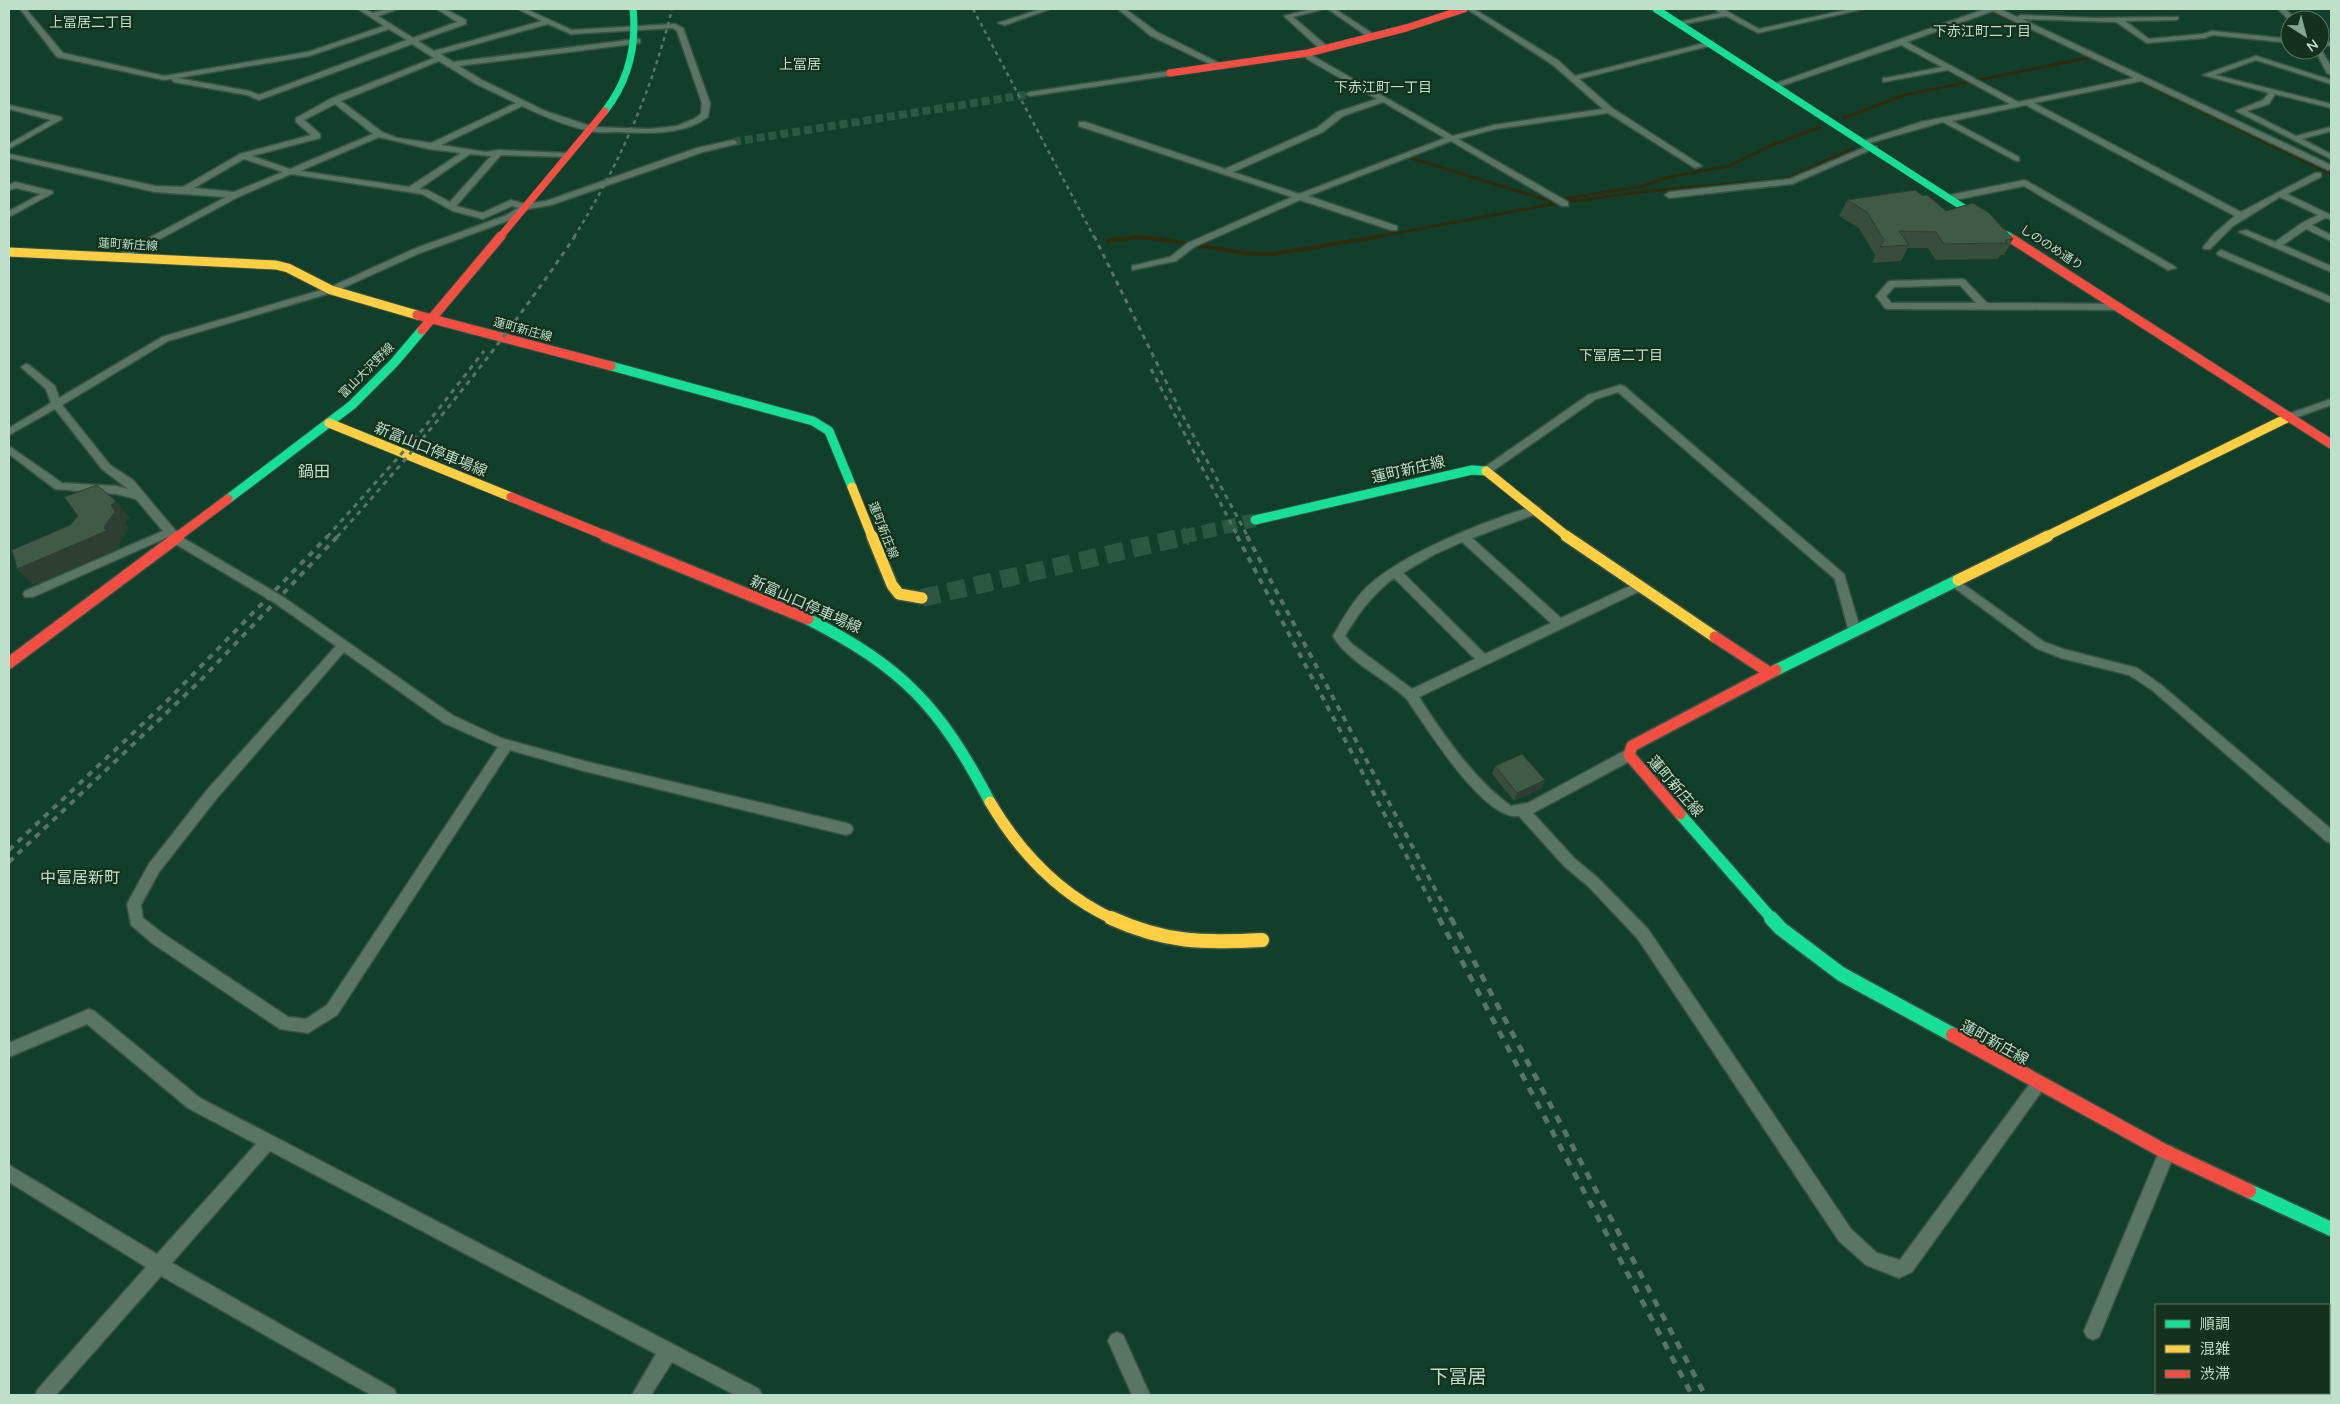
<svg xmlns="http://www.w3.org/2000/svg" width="2340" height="1404" viewBox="0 0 2340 1404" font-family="Quicksand,'Noto Sans JP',sans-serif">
<rect width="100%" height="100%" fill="#123f2b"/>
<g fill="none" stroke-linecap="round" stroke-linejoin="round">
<path stroke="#2f2c0e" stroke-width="3" d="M 1986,9 L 2056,41
M 2136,79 L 2331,174
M 1844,118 L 1904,95 L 2092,57
M 1411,158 L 1550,201 L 1643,186 L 1669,177 L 1729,166 L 1770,146 L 1820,127
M 1375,237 L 1553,204 L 1640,192 L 1786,179 L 1853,148"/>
<path stroke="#2f2c0e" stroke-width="4" d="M 1108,241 L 1135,237 L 1152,238 L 1245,253 L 1273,254 L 1382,236"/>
<path stroke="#2c5743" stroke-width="8" stroke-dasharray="8 4" stroke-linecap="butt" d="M 733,142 L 1030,94"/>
<path stroke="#2c5743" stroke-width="14" stroke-dasharray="14 7" stroke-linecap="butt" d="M 1182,537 L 1255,520"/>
<path stroke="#2c5743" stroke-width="18" stroke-dasharray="18 9" stroke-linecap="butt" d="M 922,598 L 1187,536"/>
<defs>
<path id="street" d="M 20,9 L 26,9 L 63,53 L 164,76 L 308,52 L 384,26 L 358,9 L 365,9 L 373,13 L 388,9 L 398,9 L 378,16 L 413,38 L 457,22 L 437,9 L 445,9 L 466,20 L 466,24 L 418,41 L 434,51 L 542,21 L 518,9 L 526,9 L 572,30 L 675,24 L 683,28 L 710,103 L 708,117 C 682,136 648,133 618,132 C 609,132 600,133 591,131 C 568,127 543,116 522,106 L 441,145 L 486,152 L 499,150 L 568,153 L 572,155 L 568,157 L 501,155 L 456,206 L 482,213 L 511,200 L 525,204 L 546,201 L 697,148 L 733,140 L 737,142 L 736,144 L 703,152 L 551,205 L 528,209 L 513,219 L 420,253 L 334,292 L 168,341 L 62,405 L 110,465 L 133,480 L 180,536 L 283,597 L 452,715 L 501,738 L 584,761 L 846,823 L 851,825 L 853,829 L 851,833 L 846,835 L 584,771 L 510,750 L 337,1015 L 308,1033 L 280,1029 L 152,943 L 131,925 L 127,904 L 149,864 L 207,790 L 336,646 L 275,603 L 172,542 L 168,537 L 33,597 L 25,597 L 23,594 L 25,591 L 163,531 L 136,499 L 116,494 L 55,489 L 9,454 L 9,446 L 62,483 L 116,486 L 128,489 L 102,469 L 55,409 L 9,435 L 9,428 L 51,403 L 46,389 L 21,367 L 26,364 L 29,365 L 55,386 L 59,398 L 162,337 L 328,288 L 414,249 L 507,215 L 518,208 L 512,206 L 483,219 L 453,211 L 422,194 L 291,174 L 238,197 L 121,260 L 115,260 L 115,256 L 226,197 L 155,192 L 9,158 L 9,154 L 155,186 L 183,187 L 240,154 L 311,135 L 296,122 L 296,118 L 332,98 L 434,58 L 412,44 L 259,100 L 247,95 L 174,82 L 171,79 L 164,80 L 57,57 ZM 548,24 L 571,34 L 673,28 L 677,31 L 702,103 L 701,114 L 694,119 L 677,126 L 649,129 L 593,127 L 545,111 L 482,80 L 459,66 L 640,43 L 640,39 L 637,39 L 453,62 L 440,54 ZM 389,29 L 407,40 L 259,95 L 249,91 L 177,78 L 309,56 ZM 439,61 L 476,84 L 516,103 L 431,143 L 397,138 L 382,132 L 341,101 ZM 335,104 L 373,134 L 290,169 L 252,156 L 320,138 L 320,134 L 304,120 ZM 379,137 L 429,149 L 461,153 L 409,187 L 300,171 ZM 470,154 L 491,156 L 450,202 L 427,190 L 419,189 ZM 244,159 L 283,172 L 234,192 L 194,188 ZM 344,652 L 444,723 L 498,747 L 327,1005 L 306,1019 L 288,1017 L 162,933 L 143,918 L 141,905 L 159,872 L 217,798 Z
M 1041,9 L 1050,9 L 1005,25 L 998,23 Z
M 1118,9 L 1125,9 L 1157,32 L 1225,66 L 1218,68 L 1151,36 Z
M 1312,9 L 1324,9 L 1293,17 L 1328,47 L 1328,51 L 1322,51 L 1284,16 Z
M 1328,9 L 1335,9 L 1378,37 L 1371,39 Z
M 1467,9 L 1474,9 L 1559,61 L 1575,76 L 1713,41 L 1713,45 L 1579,79 L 1612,108 L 1702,166 L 1695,168 L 1608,113 L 1495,129 L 1458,139 L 1568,202 L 1568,206 L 1562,206 L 1451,141 L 1308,196 L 1397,226 L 1397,230 L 1391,230 L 1300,200 L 1194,247 L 1176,261 L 1132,270 L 1132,266 L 1170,257 L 1188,243 L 1292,197 L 1079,126 L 1079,122 L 1085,122 L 1225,169 L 1317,128 L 1337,112 L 1377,99 L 1307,59 L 1304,53 L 1308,51 L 1313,56 L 1453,136 L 1494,125 L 1603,109 L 1553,65 ZM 1383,102 L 1445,138 L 1299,194 L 1233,172 L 1323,132 L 1343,116 Z
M 1715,9 L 1723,9 L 1759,29 L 1851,9 L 1863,9 L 1758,33 L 1726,16 L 1679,25 L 1675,23 L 1720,13 Z
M 1985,9 L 2000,9 L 2017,17 L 2021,15 L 2093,18 L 2178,17 L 2178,19 L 2176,20 L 2125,21 L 2149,39 L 2203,34 L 2212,31 L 2290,39 L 2290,43 L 2213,35 L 2204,38 L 2147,43 L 2116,22 L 2022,19 L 2331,165 L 2331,170 L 2328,170 L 2141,81 L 2034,103 L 2241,212 L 2315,173 L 2321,173 L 2321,177 L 2287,194 L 2331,215 L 2331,219 L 2325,218 L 2312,225 L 2331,235 L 2331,241 L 2306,229 L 2283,245 L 2331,266 L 2331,272 L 2239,232 L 2246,230 L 2275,242 L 2302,223 L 2318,215 L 2280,197 L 2233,226 L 2210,249 L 2204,249 L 2203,247 L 2215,233 L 2235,216 L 2026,105 L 1952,121 L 2019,157 L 2019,161 L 2016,161 L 1943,122 L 1863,145 L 1863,141 L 1921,122 L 2010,104 L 1948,70 L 1883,82 L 1883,78 L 1886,78 L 1942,67 L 1901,45 L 1778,87 L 1771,85 ZM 1993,11 L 2134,78 L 2018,102 L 1907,42 Z
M 2278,9 L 2285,9 L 2297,20 L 2290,21 Z
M 2320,41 L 2331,42 L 2331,46 L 2320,45 Z
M 2320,48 L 2331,66 L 2331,75 L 2327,73 L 2315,50 L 2320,50 Z
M 2256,56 L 2331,80 L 2331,84 L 2256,60 L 2215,75 L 2331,104 L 2331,108 L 2275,94 L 2269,104 L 2247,111 L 2296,136 L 2331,127 L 2331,131 L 2302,139 L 2331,154 L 2331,159 L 2236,111 L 2263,100 L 2269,93 L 2203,75 Z
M 1170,71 L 1174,73 L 1173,75 L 1030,96 L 1026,94 L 1030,92 Z
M 9,105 L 61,117 L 62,119 L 9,149 L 9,144 L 51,120 L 9,109 Z
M 1870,145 L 1877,147 L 1792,184 L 1669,198 L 1665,195 L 1669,192 L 1790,179 Z
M 2025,180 L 2174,266 L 2176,268 L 2168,270 L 2024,186 L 1950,201 L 1946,198 L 1950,195 Z
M 15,182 L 52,191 L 53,193 L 9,217 L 9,211 L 41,194 L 16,188 L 9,190 L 9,185 Z
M 2221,250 L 2331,297 L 2331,303 L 2218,255 L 2217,253 Z
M 1962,279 L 1965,280 L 1987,303 L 2120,304 L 2125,307 L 2120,310 L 1888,309 L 1885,308 L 1876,296 L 1888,282 L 1891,281 ZM 1960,285 L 1976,303 L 1891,303 L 1886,296 L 1894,287 Z
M 1620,385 L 1624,386 L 1844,574 L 1861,632 L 1859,635 L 1855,636 L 1849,632 L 1835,579 L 1618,392 L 1596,399 L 1490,473 L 1482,473 L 1482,469 L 1588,395 Z
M 2331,399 L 2331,405 L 2289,420 L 2284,417 L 2285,415 Z
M 1535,506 L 1539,507 L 1540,510 L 1539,513 L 1472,538 L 1561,618 L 1634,584 L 1642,584 L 1644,587 L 1642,590 L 1419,697 C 1442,733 1475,781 1511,806 L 1528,803 L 1624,751 L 1634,751 L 1635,755 L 1634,759 L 1533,813 L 1574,858 L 1598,878 L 1648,929 L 1851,1229 L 1877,1253 L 1900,1260 L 2034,1078 L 2039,1076 L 2044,1078 L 2047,1083 L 2044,1088 L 1912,1272 L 1899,1278 L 1866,1265 L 1839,1241 L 1638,939 L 1588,886 L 1564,866 L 1519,816 C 1484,821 1427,728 1408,701 C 1404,695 1397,691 1391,686 C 1372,672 1345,657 1333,636 C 1342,621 1351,604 1363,591 C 1397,555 1487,520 1535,506 ZM 1462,542 L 1551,623 L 1485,654 L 1403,573 L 1433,555 ZM 1394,578 L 1475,659 L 1412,689 L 1352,644 L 1345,636 C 1360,611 1371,596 1394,578 Z
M 1956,579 L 2044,642 L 2063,649 L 2137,668 L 2160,684 L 2331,829 L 2331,843 L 2326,841 L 2152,690 L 2129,675 L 2061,658 L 2036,648 L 1952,586 L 1950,583 L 1952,580 Z
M 89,1009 L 94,1011 L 200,1098 L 759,1389 L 762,1395 L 735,1395 L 672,1362 L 651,1395 L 632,1395 L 656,1354 L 270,1151 L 172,1263 L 394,1389 L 397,1395 L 371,1395 L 161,1276 L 56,1395 L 35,1395 L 38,1389 L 146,1267 L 9,1182 L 9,1165 L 157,1254 L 256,1144 L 188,1108 L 87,1024 L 9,1057 L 9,1043 Z
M 2167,1145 L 2173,1147 L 2175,1153 L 2099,1337 L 2093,1340 L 2087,1337 L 2084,1331 L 2161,1147 Z
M 1117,1332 L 1123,1335 L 1150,1395 L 1132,1395 L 1108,1341 L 1111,1335 Z"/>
<path id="fast-far3" d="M 1656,9 L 2009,237
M 605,111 C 628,81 637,47 633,9"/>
<path id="fast-far2" d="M 2007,236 L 2012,239
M 611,366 L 813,421 L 829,431 L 852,487
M 228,499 L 352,405 L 394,363 L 422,330
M 1255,520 L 1472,470 L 1486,471"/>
<path id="fast-far1" d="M 808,619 C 904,668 940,707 990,802
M 1776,670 L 1958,580
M 1680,814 L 1772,919"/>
<path id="fast" d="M 1771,918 L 1780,928 L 1841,974 L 1953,1035
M 2249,1191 L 2331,1229"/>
<path id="slow-far2" d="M 9,252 L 276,265 L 288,268 L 331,290 L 417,315
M 329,423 L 511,497
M 1486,471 L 1568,537
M 852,487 L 872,537
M 2045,537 L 2289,417"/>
<path id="slow-far1" d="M 872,536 L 892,585 L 899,594 L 922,598
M 1566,536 L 1715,637
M 1958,580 L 2048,536
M 990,802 C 1020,853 1059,894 1113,919"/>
<path id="slow" d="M 1111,918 C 1166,943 1203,943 1262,940"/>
<path id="jam-far3" d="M 1170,73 L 1308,53 L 1406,28 L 1464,9
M 500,237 L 605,111"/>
<path id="jam-far2" d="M 2012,239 L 2331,444
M 417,315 L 611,366
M 422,330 L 501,236
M 511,497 L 609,537
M 177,537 L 228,499"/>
<path id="jam-far1" d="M 605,536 L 808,619
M 1715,637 L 1770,673
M 9,663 L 179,536
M 1680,814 L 1629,755 L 1632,746 L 1776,670"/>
<path id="jam" d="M 1953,1035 L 2162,1150 L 2249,1191"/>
</defs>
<use href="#street" stroke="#385445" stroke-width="3"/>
<use href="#fast-far3" stroke="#385445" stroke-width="8"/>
<use href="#fast-far2" stroke="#385445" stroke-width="11"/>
<use href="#fast-far1" stroke="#385445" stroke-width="14"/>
<use href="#fast" stroke="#385445" stroke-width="17"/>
<use href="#slow-far2" stroke="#385445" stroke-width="11"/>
<use href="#slow-far1" stroke="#385445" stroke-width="14"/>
<use href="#slow" stroke="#385445" stroke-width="17"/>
<use href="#jam-far3" stroke="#385445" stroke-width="8"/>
<use href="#jam-far2" stroke="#385445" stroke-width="11"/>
<use href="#jam-far1" stroke="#385445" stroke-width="14"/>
<use href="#jam" stroke="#385445" stroke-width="17"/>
<use href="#street" fill="#587565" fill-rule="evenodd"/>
<use href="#fast-far3" stroke="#16e098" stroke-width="7"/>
<use href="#fast-far2" stroke="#16e098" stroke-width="9"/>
<use href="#fast-far1" stroke="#16e098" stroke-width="11"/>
<use href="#fast" stroke="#16e098" stroke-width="14"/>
<use href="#slow-far2" stroke="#ffcf43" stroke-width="9"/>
<use href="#slow-far1" stroke="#ffcf43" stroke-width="11"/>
<use href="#slow" stroke="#ffcf43" stroke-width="14"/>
<use href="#jam-far3" stroke="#f24e42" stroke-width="7"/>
<use href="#jam-far2" stroke="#f24e42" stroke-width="9"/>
<use href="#jam-far1" stroke="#f24e42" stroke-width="11"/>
<use href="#jam" stroke="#f24e42" stroke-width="14"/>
<path stroke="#577566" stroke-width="2.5" stroke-dasharray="4 4" stroke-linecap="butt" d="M 973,9 L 1094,237
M 574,237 C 619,165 652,91 672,9"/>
<path stroke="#577566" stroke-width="3" stroke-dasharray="5 5" stroke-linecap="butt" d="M 1094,236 L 1182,414 L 1248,537
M 1151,369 L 1238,537
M 327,537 L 419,434 L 484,351
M 337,537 C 423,442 504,342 575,236"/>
<path stroke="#577566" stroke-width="4" stroke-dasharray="6 6" stroke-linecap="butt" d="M 1237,536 L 1440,919
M 1247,536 L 1451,919
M 9,850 L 168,700 L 328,536
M 9,862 L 199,682 L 338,536"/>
<path stroke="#577566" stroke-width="5" stroke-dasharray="8 8" stroke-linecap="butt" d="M 1439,918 L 1692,1395
M 1451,918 L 1705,1395"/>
</g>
<path fill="#374d3e" d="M 1923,196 L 1946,211 L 2013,239 L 2004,255 L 2000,255 L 1998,259 L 1936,260 L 1928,248 L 1908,248 L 1901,261 L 1872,263 L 1875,255 L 1859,228 L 1839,216 L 1847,200 Z
M 1495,766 L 1542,788 L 1514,801 L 1492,774 Z"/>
<path fill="#2d3f32" d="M 116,501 L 130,518 L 125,522 L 129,529 L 119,544 L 120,548 L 33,585 L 17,569 L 104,527 L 111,505 Z
M 1545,780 L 1542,788 L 1514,801 L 1517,793 Z"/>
<path fill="#405a48" stroke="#2d3f32" d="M 1915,190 L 1923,196 L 1927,195 L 1946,211 L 1973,203 L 1989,213 L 2013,239 L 2005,240 L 2007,243 L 1944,244 L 1936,232 L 1899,231 L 1909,245 L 1880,247 L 1884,240 L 1867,212 L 1847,200 Z
M 97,485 L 116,501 L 111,505 L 115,512 L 104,527 L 106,531 L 17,569 L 12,550 L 70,525 L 78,516 L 64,497 Z
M 1522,754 L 1545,780 L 1517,793 L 1495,766 Z"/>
<g text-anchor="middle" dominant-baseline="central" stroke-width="4.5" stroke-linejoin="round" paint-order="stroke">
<g font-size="12" fill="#bedfc9" stroke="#14301f">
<text transform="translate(128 244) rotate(3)">蓮町新庄線</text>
<text transform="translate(2052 247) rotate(33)">しののめ通り</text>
<text transform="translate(523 329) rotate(15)">蓮町新庄線</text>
<text transform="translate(366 370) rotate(-45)">富山大沢野線</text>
<text transform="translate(884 530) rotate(68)">蓮町新庄線</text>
</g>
<g font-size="14" fill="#bedfc9" stroke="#14301f">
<text x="91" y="22">上冨居二丁目</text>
<text x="1982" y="31">下赤江町二丁目</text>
<text x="800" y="64">上冨居</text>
<text x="1383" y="87">下赤江町一丁目</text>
<text x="1621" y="355">下冨居二丁目</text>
</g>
<g font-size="15" fill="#bedfc9" stroke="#14301f">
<text transform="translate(431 449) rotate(22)">新富山口停車場線</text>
<text transform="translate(1408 469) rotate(-13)">蓮町新庄線</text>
<text transform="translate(806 604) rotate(24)">新富山口停車場線</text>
<text transform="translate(1676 786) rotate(49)">蓮町新庄線</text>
<text transform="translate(1995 1042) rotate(29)">蓮町新庄線</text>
</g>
<g font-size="16" fill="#bedfc9" stroke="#14301f">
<text x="314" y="471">鍋田</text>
<text x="80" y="877">中冨居新町</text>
</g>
<g font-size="19" fill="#bedfc9" stroke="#14301f">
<text x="1458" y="1376">下冨居</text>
</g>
</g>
<rect width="2340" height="1404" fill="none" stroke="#bedfc9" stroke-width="20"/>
<rect x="2155" y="1304" width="175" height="90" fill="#14301f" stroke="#587663"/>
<rect x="2165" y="1320" width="25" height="8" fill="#16e098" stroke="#587663"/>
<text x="2200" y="1329" font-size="15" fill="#bedfc9">順調</text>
<rect x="2165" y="1345" width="25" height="8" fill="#ffcf43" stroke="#587663"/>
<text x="2200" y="1354" font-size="15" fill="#bedfc9">混雑</text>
<rect x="2165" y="1370" width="25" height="8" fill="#f24e42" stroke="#587663"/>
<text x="2200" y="1379" font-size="15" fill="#bedfc9">渋滞</text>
<g transform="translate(2305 35) rotate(144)"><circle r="24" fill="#14301f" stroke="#587663"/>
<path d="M0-4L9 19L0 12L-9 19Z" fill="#82a792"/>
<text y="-8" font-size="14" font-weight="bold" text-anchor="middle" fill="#bedfc9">N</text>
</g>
</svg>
